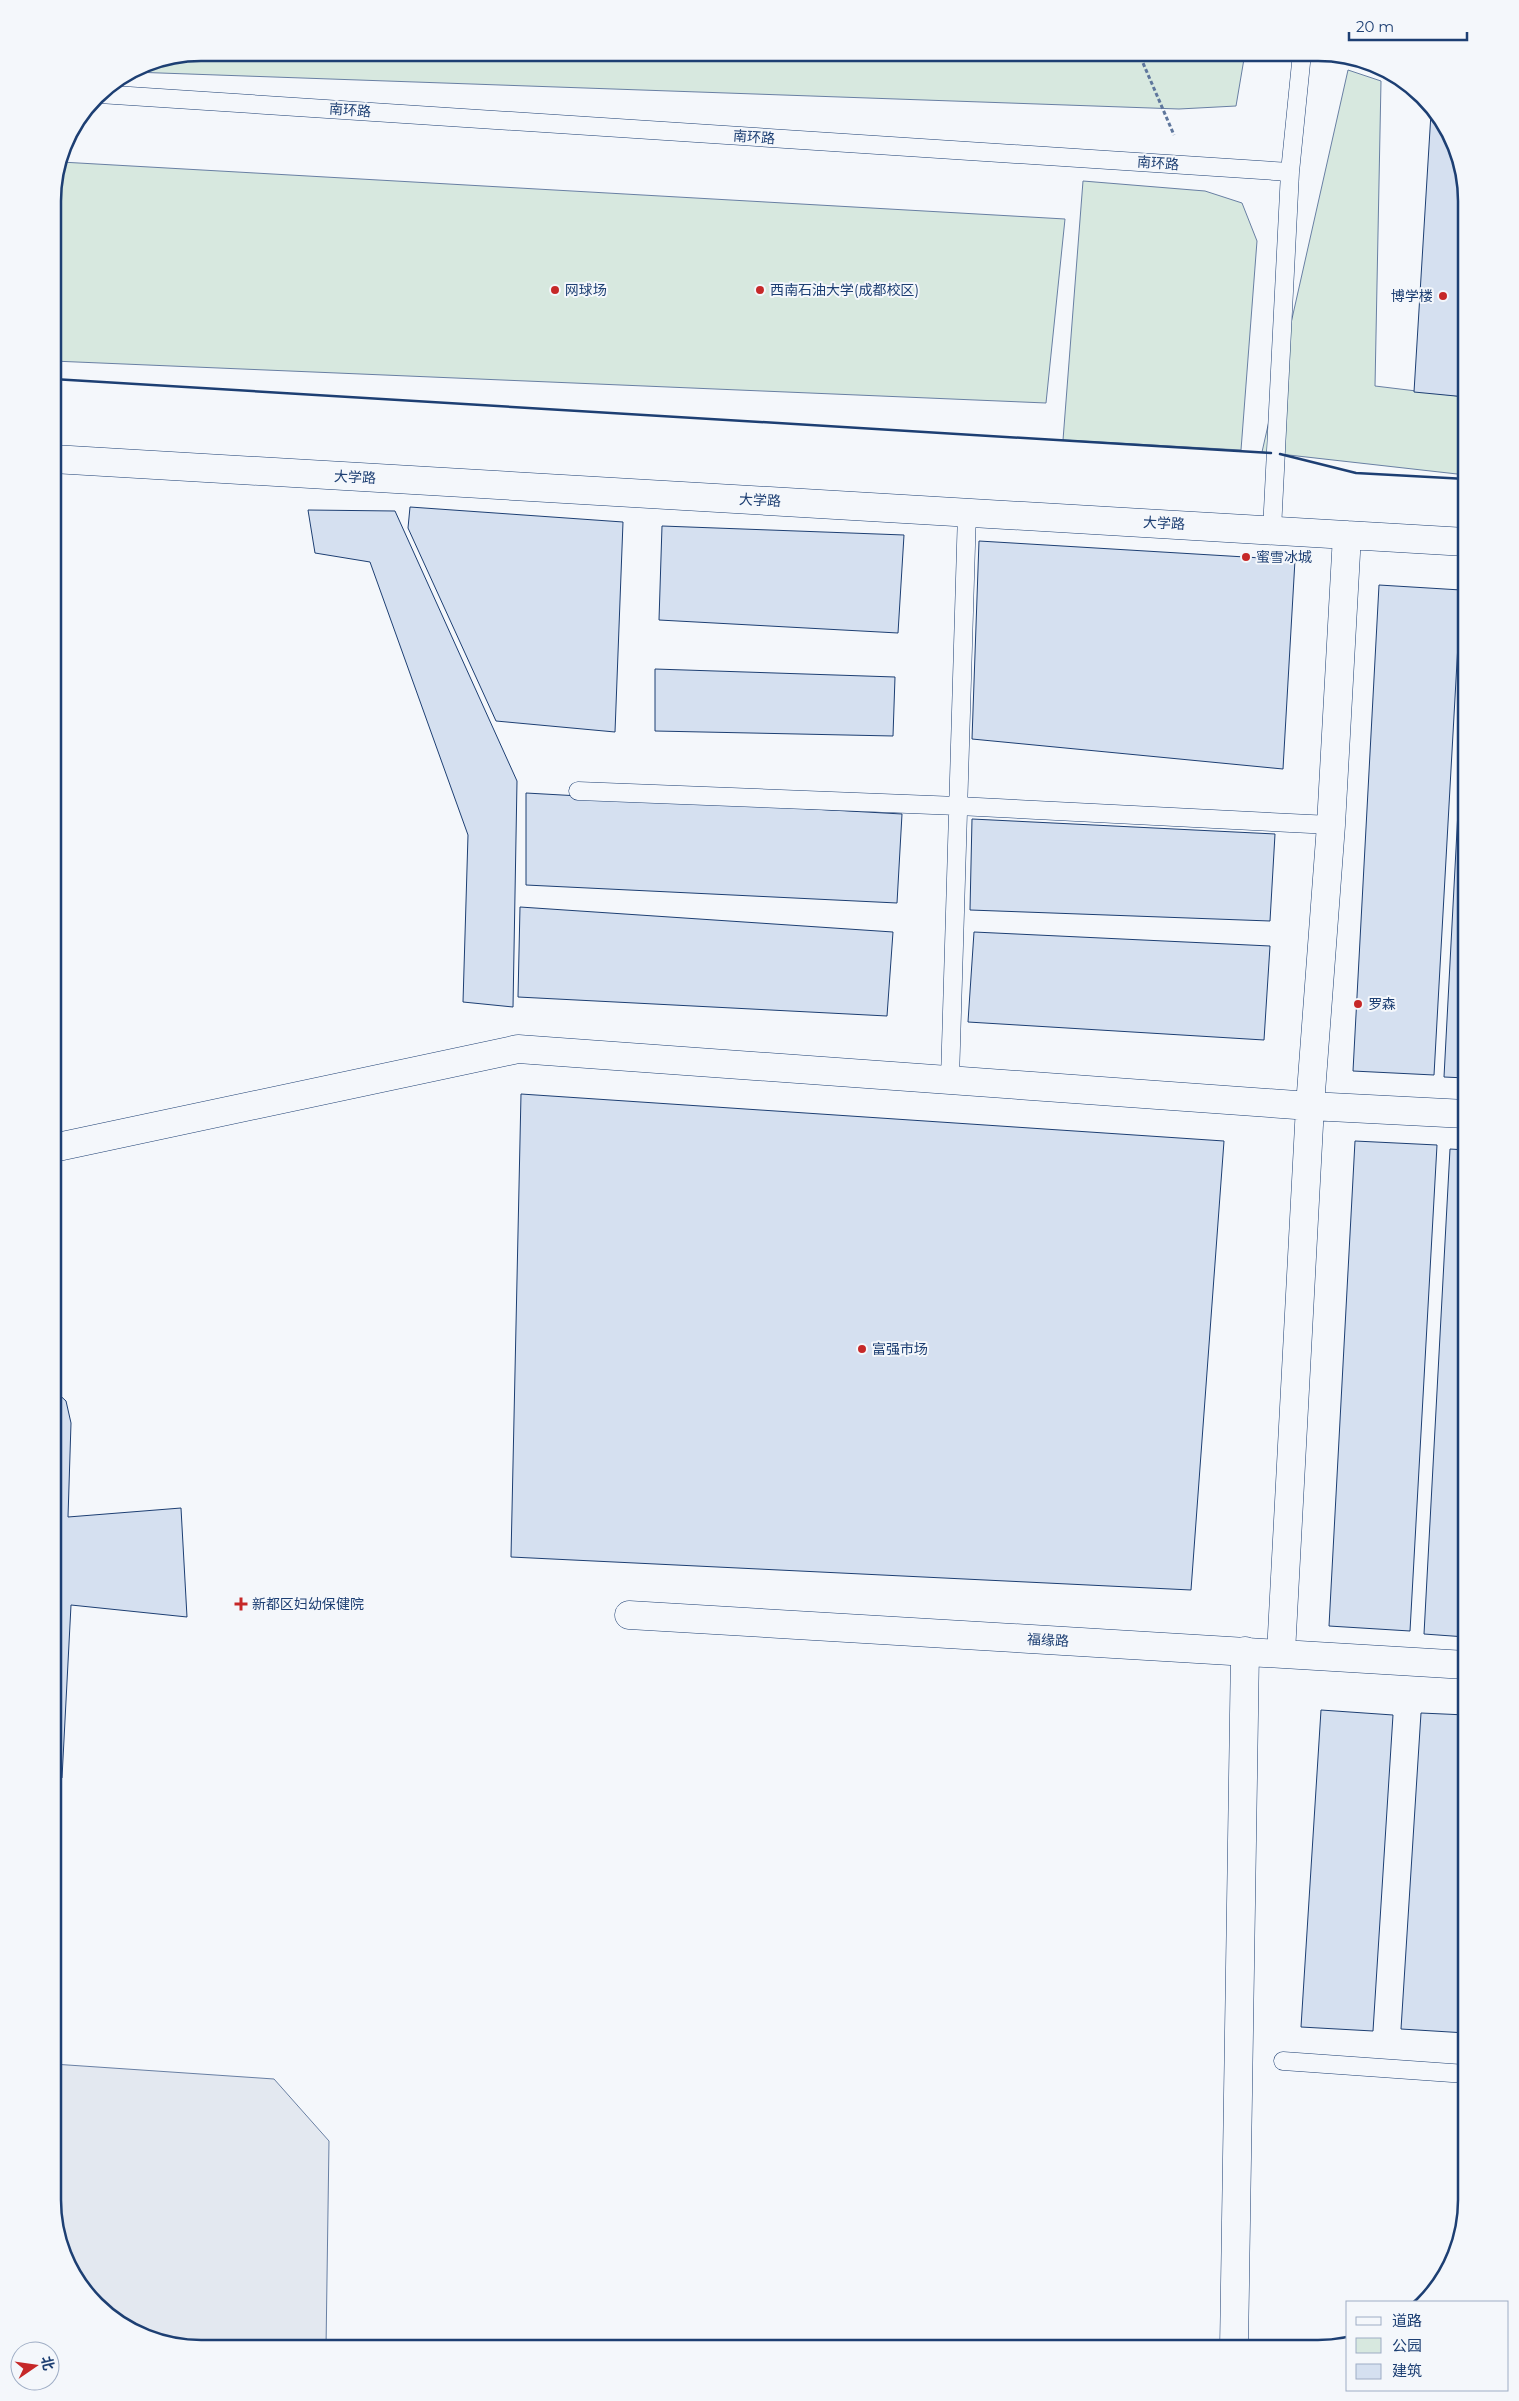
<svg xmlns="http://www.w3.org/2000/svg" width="1519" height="2401" viewBox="0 0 1519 2401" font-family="Montserrat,'Noto Sans SC',sans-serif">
<rect width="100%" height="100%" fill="#f4f7fb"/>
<path fill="#d7e8df" stroke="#687fa3" d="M 201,53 L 1245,53 L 1236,106 L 1179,109 L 132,72 L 144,64 Z
M 1348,70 L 1381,81 L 1375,386 L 1466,397 L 1466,475 L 1262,452 Z
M 61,162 L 1065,219 L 1046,403 L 53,361 L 53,191 Z
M 1083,181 L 1205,191 L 1242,203 L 1257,241 L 1241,450 L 1063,440 Z"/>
<path fill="#e3e8f0" stroke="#687fa3" d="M 53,2064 L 274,2079 L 329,2141 L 326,2348 L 191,2348 L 119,2324 L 68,2266 L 53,2200 Z"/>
<path fill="#d5e0f0" stroke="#1d3f73" d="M 1431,113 L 1451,135 L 1466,201 L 1466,397 L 1414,392 Z
M 410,507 L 623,522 L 615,732 L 496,721 L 408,528 Z
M 308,510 L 395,511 L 517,781 L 513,1007 L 463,1002 L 468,835 L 370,562 L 315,553 Z
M 662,526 L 904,535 L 898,633 L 659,620 Z
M 979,541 L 1295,560 L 1283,769 L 972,739 Z
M 1379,585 L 1461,590 L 1434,1075 L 1353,1071 Z
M 1466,659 L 1466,1078 L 1444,1077 Z
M 655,669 L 895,677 L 893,736 L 655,731 Z
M 526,793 L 902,814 L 897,903 L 526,885 Z
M 972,819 L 1275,834 L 1270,921 L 970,910 Z
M 520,907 L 893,932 L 887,1016 L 518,997 Z
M 974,932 L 1270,946 L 1264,1040 L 968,1022 Z
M 521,1094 L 1224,1141 L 1191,1590 L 511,1557 Z
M 1355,1141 L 1437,1145 L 1410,1631 L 1329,1626 Z
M 1450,1149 L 1466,1150 L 1466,1637 L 1424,1634 Z
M 53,1389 L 66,1401 L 71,1423 L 68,1517 L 181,1508 L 187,1617 L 71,1605 L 62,1778 L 53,1777 Z
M 1321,1710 L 1393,1715 L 1373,2031 L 1301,2027 Z
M 1421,1713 L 1466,1715 L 1466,2033 L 1401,2029 Z"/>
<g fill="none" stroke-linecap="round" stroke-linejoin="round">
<defs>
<path id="lane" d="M 99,94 L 1290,172 L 1302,53
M 1272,530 L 1290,172
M 578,791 L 958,806 L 1331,825
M 950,1079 L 967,512
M 1283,2061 L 1466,2074"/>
<path id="street" d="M 53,459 L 1466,542
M 53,1148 L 518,1049 L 1310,1106 L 1466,1114
M 629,1615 L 1466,1665
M 1281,1653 L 1310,1106 L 1331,825 L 1347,535"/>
<path id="secondary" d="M 1234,2348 L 1245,1651"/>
</defs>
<use href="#lane" stroke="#1d3f73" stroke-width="19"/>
<use href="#street" stroke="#1d3f73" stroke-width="29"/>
<use href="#secondary" stroke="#1d3f73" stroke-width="29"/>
<path stroke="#5e769c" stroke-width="3" stroke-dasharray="4 2.5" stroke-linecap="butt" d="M 1122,53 L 1140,56 L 1174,135"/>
<use href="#lane" stroke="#f4f7fb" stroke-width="18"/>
<use href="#street" stroke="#f4f7fb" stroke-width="28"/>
<use href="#secondary" stroke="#f4f7fb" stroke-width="28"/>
<path stroke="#1d3f73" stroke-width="2.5" d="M 53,379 L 1271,453
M 1280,454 L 1356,473 L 1466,479"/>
</g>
<g fill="#c62828" stroke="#f4f7fb" stroke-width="2">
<circle cx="555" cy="290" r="5"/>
<circle cx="760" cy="290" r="5"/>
<circle cx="1443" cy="296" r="5"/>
<circle cx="1246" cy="557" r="5"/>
<circle cx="1358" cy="1004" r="5"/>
<circle cx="862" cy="1349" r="5"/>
<path d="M238.5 1596.5h5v5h5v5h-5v5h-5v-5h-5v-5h5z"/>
</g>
<g text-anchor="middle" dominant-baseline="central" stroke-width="4" stroke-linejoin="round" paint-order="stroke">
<g font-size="14" fill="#1d3f73" stroke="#f4f7fb">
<text transform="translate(350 110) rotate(4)">南环路</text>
<text transform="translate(754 137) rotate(4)">南环路</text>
<text transform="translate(1158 163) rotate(4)">南环路</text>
<text transform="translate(355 477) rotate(3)">大学路</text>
<text transform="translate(760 500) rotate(3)">大学路</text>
<text transform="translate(1164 523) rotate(3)">大学路</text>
<text transform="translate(1048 1640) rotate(3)">福缘路</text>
</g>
<g font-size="14" fill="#1d3f73" stroke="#f4f7fb" text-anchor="start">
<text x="565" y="290">网球场</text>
<text x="770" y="290">西南石油大学(成都校区)</text>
<text x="1433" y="296" text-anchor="end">博学楼</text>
<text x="1256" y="557">蜜雪冰城</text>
<text x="1368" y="1004">罗森</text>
<text x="872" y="1349">富强市场</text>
<text x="252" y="1604">新都区妇幼保健院</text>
</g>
</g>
<path d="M0 0H1519V2401H0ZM201 61H1318A140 140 0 0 1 1458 201V2200A140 140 0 0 1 1318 2340H201A140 140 0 0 1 61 2200V201A140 140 0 0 1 201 61Z" fill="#f4f7fb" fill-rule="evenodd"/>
<path fill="none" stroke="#1d3f73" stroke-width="2.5" d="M201 61H1318A140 140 0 0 1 1458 201V2200A140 140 0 0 1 1318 2340H201A140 140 0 0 1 61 2200V201A140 140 0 0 1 201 61Z"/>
<rect x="1346" y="2301" width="162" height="90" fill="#f4f7fb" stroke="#9eadc5"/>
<rect x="1356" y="2317" width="25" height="8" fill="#f4f7fb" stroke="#9eadc5"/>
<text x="1392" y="2326" font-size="15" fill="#1d3f73">道路</text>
<rect x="1356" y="2338" width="25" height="15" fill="#d7e8df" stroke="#9eadc5"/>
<text x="1392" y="2351" font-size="15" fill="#1d3f73">公园</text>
<rect x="1356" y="2364" width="25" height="15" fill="#d5e0f0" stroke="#9eadc5"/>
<text x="1392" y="2376" font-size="15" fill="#1d3f73">建筑</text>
<g transform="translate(35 2366) rotate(77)"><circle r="24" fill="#f4f7fb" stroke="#9eadc5"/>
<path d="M0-4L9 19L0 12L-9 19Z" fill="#c62828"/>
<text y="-8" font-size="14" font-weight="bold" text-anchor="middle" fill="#1d3f73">北</text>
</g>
<path d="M1349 32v8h118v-8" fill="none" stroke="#1d3f73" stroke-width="2.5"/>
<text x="1356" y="32" font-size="15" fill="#1d3f73" stroke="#f4f7fb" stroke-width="4" paint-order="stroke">20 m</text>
</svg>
